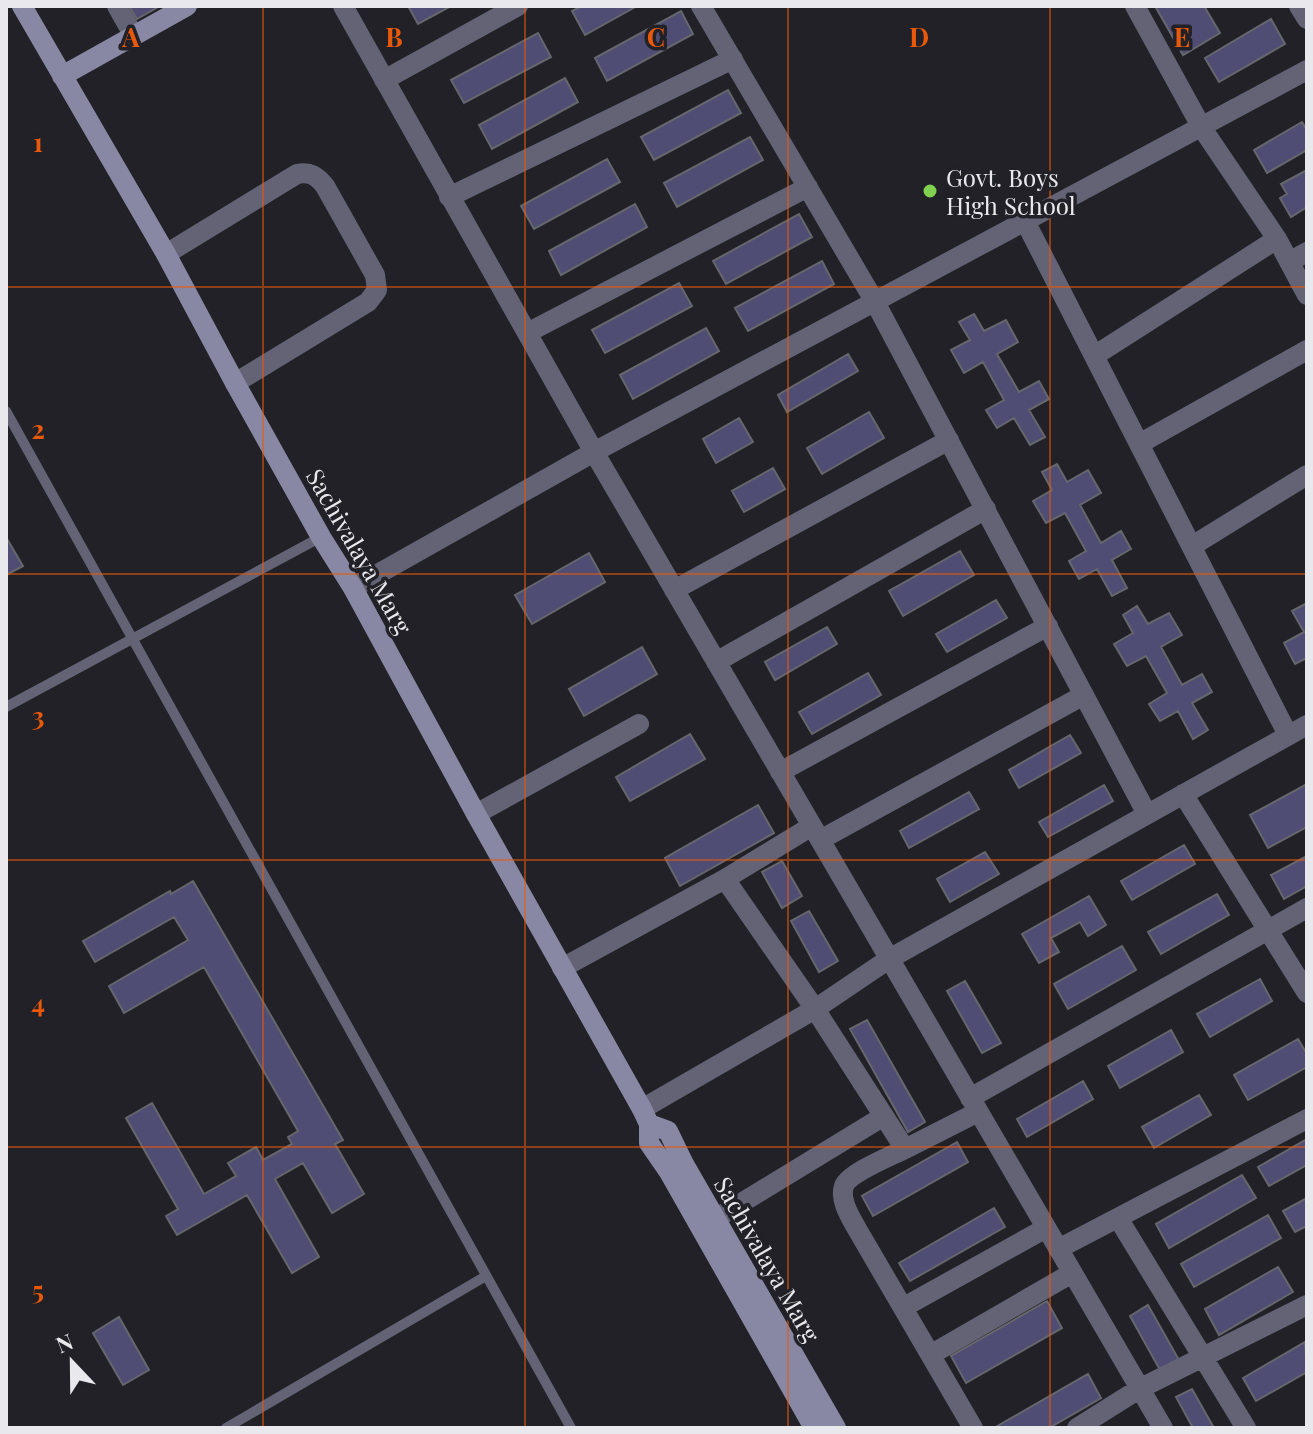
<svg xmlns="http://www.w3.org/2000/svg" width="1313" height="1434" viewBox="0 0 1313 1434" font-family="'Playfair Display',serif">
<rect width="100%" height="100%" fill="#212127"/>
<path fill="#4f4d73" stroke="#66666d" stroke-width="2" d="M 129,6 L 160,6 L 137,19 Z
M 408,6 L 451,6 L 418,24 Z
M 582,6 L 637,6 L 585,35 L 572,11 Z
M 1155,6 L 1204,6 L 1220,33 L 1183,55 Z
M 681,11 L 693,34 L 607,81 L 595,58 Z
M 1271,19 L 1285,44 L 1219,82 L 1205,58 Z
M 538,33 L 551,57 L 464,103 L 451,80 Z
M 565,78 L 578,102 L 492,149 L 479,125 Z
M 728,90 L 741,113 L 654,160 L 641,137 Z
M 1302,122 L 1307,130 L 1307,150 L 1267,173 L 1254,150 Z
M 750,137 L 763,160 L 677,207 L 664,183 Z
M 607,159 L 620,182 L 534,229 L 521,206 Z
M 1307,170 L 1307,207 L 1291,217 L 1280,198 L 1287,194 L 1281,184 Z
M 635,204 L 647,227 L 561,275 L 549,251 Z
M 799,214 L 812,237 L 726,284 L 713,261 Z
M 822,261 L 834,284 L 748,331 L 735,308 Z
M 679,283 L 692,306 L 605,353 L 592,330 Z
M 974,314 L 984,331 L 1006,320 L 1018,342 L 997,354 L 1019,392 L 1039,381 L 1049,399 L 1029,410 L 1045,437 L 1030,445 L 1014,418 L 997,428 L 986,410 L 1004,400 L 983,362 L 964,373 L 951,350 L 970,340 L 959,322 Z
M 706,328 L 719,351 L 633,399 L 620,375 Z
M 848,354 L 858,371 L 787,412 L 778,395 Z
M 869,412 L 884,438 L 822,474 L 807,448 Z
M 739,418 L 753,442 L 716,463 L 703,439 Z
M 1057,464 L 1067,482 L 1088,470 L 1101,493 L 1080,505 L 1101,543 L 1121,531 L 1131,549 L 1112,560 L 1127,588 L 1112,596 L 1097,569 L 1079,579 L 1069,561 L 1086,551 L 1065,513 L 1046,523 L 1033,501 L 1052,490 L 1042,472 Z
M 773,468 L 785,489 L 744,512 L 732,491 Z
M 6,537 L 23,566 L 6,575 Z
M 960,551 L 974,575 L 903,616 L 889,591 Z
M 589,553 L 605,582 L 532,624 L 515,595 Z
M 996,600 L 1007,618 L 947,652 L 936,634 Z
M 1307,603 L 1307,658 L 1295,664 L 1284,643 L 1304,632 L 1292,611 Z
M 1137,606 L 1148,624 L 1169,613 L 1182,635 L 1161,647 L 1182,685 L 1202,674 L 1212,692 L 1192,703 L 1208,730 L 1193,739 L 1178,711 L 1160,721 L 1149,704 L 1167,693 L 1146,656 L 1127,666 L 1114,644 L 1133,633 L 1123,615 Z
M 827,627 L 837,644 L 775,680 L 765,662 Z
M 642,647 L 657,674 L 584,716 L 569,689 Z
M 868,673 L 881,695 L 812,734 L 799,712 Z
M 690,734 L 705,759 L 630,801 L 616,777 Z
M 1070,735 L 1081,753 L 1019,788 L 1009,770 Z
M 1307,784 L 1307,827 L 1268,848 L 1250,815 Z
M 1104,785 L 1113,801 L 1048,837 L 1039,822 Z
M 969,792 L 979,809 L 909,848 L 900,831 Z
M 758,805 L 774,833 L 680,886 L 665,858 Z
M 1184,845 L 1195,864 L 1132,900 L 1121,881 Z
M 985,852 L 999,874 L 950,902 L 937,879 Z
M 1307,856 L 1307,886 L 1284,899 L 1271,875 Z
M 782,861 L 802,896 L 782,908 L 762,872 Z
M 193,881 L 343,1140 L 335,1144 L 364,1194 L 332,1213 L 303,1163 L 275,1179 L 319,1257 L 292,1273 L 247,1195 L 177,1235 L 166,1216 L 178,1209 L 126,1118 L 152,1103 L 204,1194 L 236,1176 L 228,1163 L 256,1147 L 263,1160 L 292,1144 L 288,1137 L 298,1131 L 204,967 L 124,1013 L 109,986 L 188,940 L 174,917 L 95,962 L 83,941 L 170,891 L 171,894 Z
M 1217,894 L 1229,915 L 1161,954 L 1148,932 Z
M 1089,896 L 1106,925 L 1088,936 L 1080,922 L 1051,938 L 1059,952 L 1039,963 L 1022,934 Z
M 809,911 L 838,961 L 819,972 L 791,921 Z
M 1122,946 L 1136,970 L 1068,1009 L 1054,984 Z
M 1260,979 L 1272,1001 L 1210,1037 L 1197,1014 Z
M 965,981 L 1001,1043 L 982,1053 L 947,991 Z
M 867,1020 L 925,1122 L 908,1132 L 850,1029 Z
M 1171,1030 L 1183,1052 L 1120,1088 L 1108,1066 Z
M 1298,1039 L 1307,1054 L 1307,1067 L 1248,1100 L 1234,1075 Z
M 1083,1081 L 1093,1099 L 1027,1137 L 1017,1119 Z
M 1199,1095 L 1211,1115 L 1154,1148 L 1142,1127 Z
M 1307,1139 L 1307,1165 L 1269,1186 L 1258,1167 Z
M 957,1142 L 968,1162 L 873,1216 L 862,1196 Z
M 1242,1175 L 1256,1198 L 1169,1248 L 1156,1224 Z
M 1307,1198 L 1307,1226 L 1295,1232 L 1283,1211 Z
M 994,1208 L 1005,1227 L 910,1281 L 899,1263 Z
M 1268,1215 L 1281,1238 L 1194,1287 L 1181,1264 Z
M 1278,1267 L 1293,1292 L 1219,1335 L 1205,1309 Z
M 1047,1301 L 1062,1328 L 966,1383 L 951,1356 Z
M 1148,1305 L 1179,1360 L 1160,1370 L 1130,1316 Z
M 119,1317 L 149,1370 L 123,1385 L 93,1333 Z
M 1305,1342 L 1307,1372 L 1256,1401 L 1243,1378 Z
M 1088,1374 L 1101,1398 L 1049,1428 L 994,1428 Z
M 1192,1389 L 1214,1428 L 1193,1428 L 1176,1397 Z"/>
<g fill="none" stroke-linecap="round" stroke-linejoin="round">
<path stroke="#636375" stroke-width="10" d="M 6,411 L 571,1428
M 6,707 L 321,537
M 226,1428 L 486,1276"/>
<path stroke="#636375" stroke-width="20" d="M 117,6 L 134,36
M 343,6 L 594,452 L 1163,1428
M 701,6 L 875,302 L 1147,814
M 1135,6 L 1202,128 L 1277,239 L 1307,295
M 1299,6 L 1307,19
M 384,80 L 518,6
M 449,197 L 733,59
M 1025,221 L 1288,735
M 166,254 L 297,174 C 310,171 317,176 325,186 L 375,275 L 377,290 L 368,302 L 235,383
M 1289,262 L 1307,252
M 527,333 L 808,187
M 1094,356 L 1277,239
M 1139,444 L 1307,350
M 1192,546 L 1307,475
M 353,588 L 594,452 L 1307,70
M 674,590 L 949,440
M 716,662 L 986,509
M 780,772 L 1048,626
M 1183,794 L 1307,993
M 476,814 L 639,724
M 820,840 L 1084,695
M 725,879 L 815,1009 L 905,1149 C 891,1156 849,1173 844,1186 C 839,1200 851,1218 857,1229 L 973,1428
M 562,968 L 725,879 L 812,826
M 970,1098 L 1307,908
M 642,1109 L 815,1009 L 889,959 L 1307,725
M 905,1149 L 978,1112
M 1118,1218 L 1246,1428
M 715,1219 L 884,1116
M 1058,1249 L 1307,1119
M 904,1307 L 1046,1228
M 932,1354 L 1072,1273
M 1077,1428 L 1139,1389 L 1307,1305"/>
<path stroke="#8888a4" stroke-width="20" d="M 22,6 L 166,254 L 235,383 L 321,537 L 353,588 L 476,814 L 642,1109 L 649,1124 L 649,1143 L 669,1172 L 814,1428
M 62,76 L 187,6
M 649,1124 L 668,1131 L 684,1164 L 836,1428"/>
</g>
<path fill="none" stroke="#e8590c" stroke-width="2" stroke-opacity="0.55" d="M 263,6 L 263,1428M 525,6 L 525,1428M 788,6 L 788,1428M 1050,6 L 1050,1428M 6,287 L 1307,287M 6,574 L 1307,574M 6,860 L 1307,860M 6,1147 L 1307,1147"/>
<circle fill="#81d050" stroke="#212127" stroke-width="3" cx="930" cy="191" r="8"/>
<g text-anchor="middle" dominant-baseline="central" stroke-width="7" stroke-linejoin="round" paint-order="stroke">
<g font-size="24" fill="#e9e9ed" stroke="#212127" text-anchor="start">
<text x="946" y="177">Govt. Boys<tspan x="946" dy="28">High School</tspan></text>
</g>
<g font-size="24" fill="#e9e9ed" stroke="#212127">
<text transform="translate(360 551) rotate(60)">Sachivalaya Marg</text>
<text transform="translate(768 1259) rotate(60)">Sachivalaya Marg</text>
</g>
</g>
<g font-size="26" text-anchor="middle" font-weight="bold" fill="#e8590c" stroke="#212127" stroke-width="7" stroke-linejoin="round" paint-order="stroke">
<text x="131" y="47">A</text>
<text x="394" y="47">B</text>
<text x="656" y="47">C</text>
<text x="919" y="47">D</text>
<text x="1182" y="47">E</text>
<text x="38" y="152">1</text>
<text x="38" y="439">2</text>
<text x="38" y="726">3</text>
<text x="38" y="1013">4</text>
<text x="38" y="1300">5</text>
</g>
<rect width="1313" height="1434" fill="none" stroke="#e9e9ed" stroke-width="16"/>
<g transform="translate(72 1362) rotate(338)" stroke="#212127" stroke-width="6" paint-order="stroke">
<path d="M0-6L14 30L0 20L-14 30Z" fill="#e9e9ed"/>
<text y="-12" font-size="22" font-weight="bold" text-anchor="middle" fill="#e9e9ed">N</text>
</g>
</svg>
